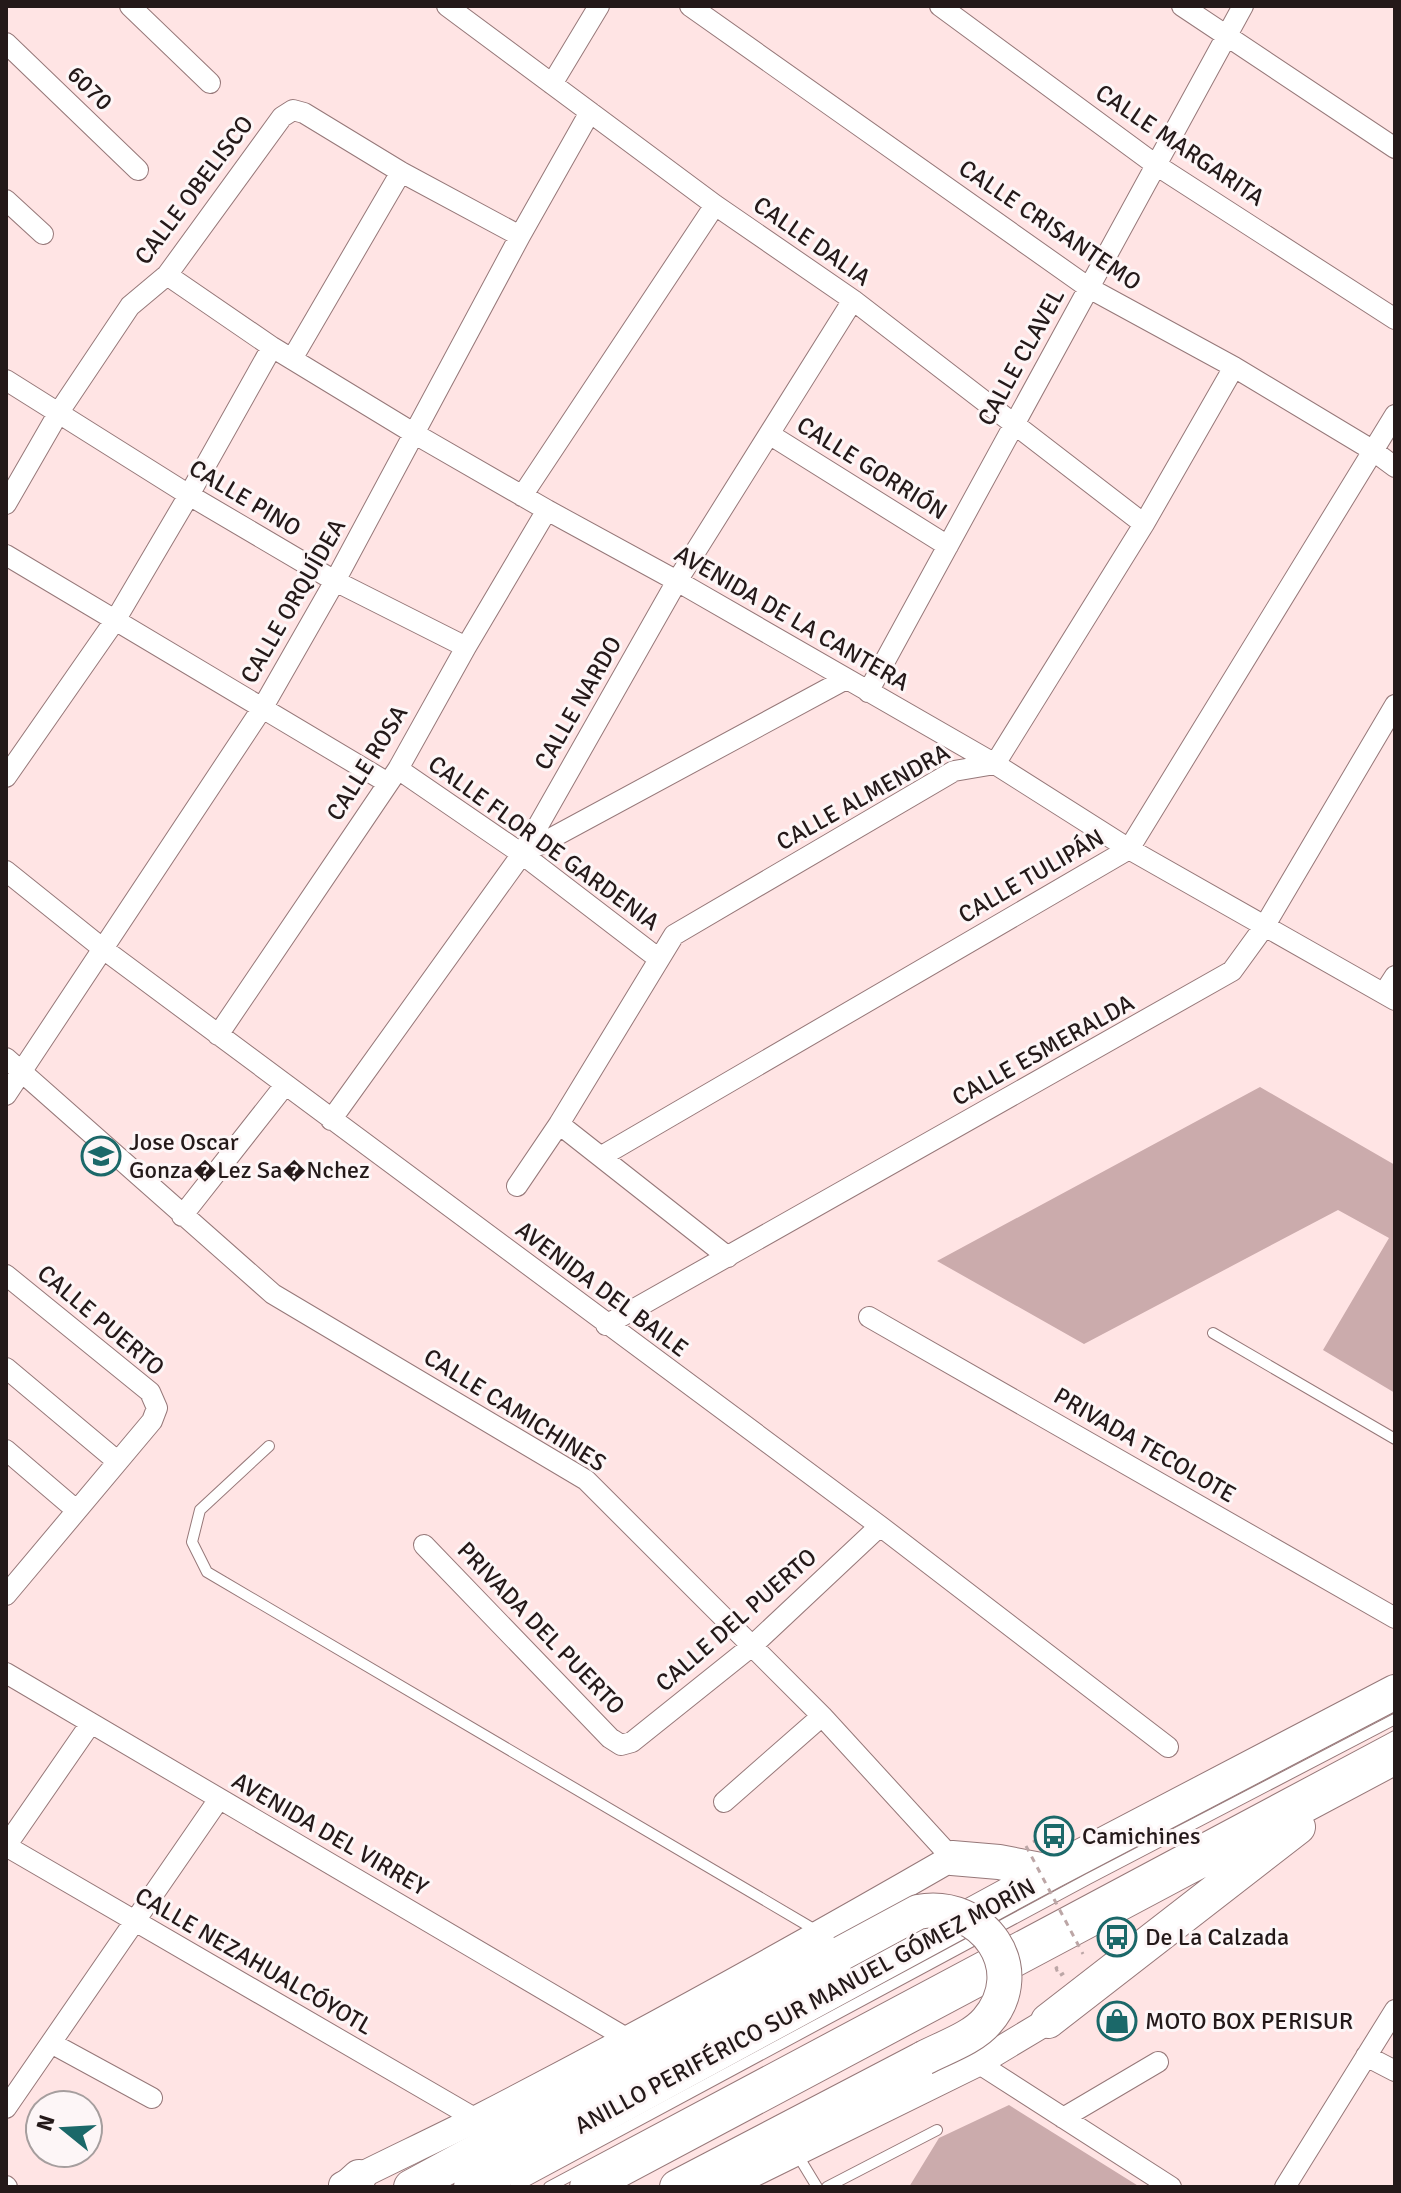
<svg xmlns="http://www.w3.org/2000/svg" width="1401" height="2193" viewBox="0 0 1401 2193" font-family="Signika,sans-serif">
<rect width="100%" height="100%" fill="#ffe4e4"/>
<path fill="#cbabac" d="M 1260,1087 L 1395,1165 L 1395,1393 L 1323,1350 L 1389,1238 L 1338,1210 L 1084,1344 L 937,1261 Z
M 1009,2105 L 1140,2187 L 909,2187 L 939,2138 Z"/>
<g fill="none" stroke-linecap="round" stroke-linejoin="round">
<defs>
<path id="service" d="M 1213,1333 L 1395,1439
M 269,1446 L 200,1510 L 192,1542 L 207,1572 L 817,1931
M 797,2154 L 817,2187
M 515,2187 L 1088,1879 L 1395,1719
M 549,2187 L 1395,1736
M 827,2187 L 937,2130"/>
<path id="minor" d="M 130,6 L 210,83
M 447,6 L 715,205 L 853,300 L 1144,524
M 690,6 L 1089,288 L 1234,367 L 1372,450 L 1395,467
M 940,6 L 1156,165 L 1395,319
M 1182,6 L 1395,148
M 6,43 L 138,170
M 552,84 L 599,6
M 6,200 L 43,234
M 167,275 L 272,347 L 415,434 L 547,510 L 677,581 L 995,764 L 1129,849 L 1395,1000
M 292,359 L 401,172
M 6,380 L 189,495 L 335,581 L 466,647
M 769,434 L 948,546
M 522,496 L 715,205
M 6,504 L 59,412 L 130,306 L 167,275 L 282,117 L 293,110 L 304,113 L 401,172 L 520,236
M 6,555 L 388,783
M 868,692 L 1243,6
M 398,769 L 522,854 L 659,959
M 6,777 L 116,619 L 189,495 L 272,347
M 522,854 L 846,679
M 6,871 L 102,948 L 880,1526 L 1168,1747
M 1384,993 L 1395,976
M 218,1035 L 398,769 L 466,647 L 547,510
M 6,1058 L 273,1294 L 586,1480 L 822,1716 L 952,1858
M 6,1095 L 263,707 L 335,581 L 520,236 L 590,112
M 331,1120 L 522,854 L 677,581 L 853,300
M 559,1124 L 728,1257
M 602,1156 L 1129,849 L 1395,415
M 517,1186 L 559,1124 L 674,935 L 954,771 L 995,764 L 1144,524 L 1234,367
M 182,1216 L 285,1085
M 6,1275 L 150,1392 L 157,1408 L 152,1421 L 6,1595
M 869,1317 L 1395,1618
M 606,1325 L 1232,971 L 1264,927 L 1395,705
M 6,1368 L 117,1461
M 6,1450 L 75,1509
M 424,1545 L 610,1738 L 621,1745 L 632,1742 L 752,1646 L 880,1526
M 6,1673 L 628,2039
M 724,1802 L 822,1716
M 6,1846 L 476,2119
M 6,1846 L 91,1723
M 51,2043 L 152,2098
M 1366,2056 L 1395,2071
M 978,2063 L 1171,2187
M 6,2108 L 219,1799
M 1063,2118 L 1158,2062
M 6,2186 L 7,2187
M 1285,2187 L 1395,2010"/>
<path id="tertiary" d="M 342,2185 C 387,2162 433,2141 478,2118 C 639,2035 796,1948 952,1858
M 726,2187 L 978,2063 L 1048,2021"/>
<path id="trunk" d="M 952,1858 L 999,1862 L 1051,1872
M 1048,2021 L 1298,1827
M 348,2187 L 359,2177
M 411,2187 L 842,1953
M 471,2187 L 1051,1872 L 1395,1692
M 587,2187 L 1395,1757
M 677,2187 L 924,2058"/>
</defs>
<use href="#service" stroke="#967879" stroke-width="12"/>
<use href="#minor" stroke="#967879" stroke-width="22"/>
<use href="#tertiary" stroke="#967879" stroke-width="28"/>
<use href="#trunk" stroke="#967879" stroke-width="36"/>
<path stroke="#bca6a6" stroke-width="3" stroke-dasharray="6 6" stroke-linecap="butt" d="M 1033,1842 L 1065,1824 L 1069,1832
M 1058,1967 L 1056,1968 L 1059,1976 L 1064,1973"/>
<use href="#service" stroke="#fff" stroke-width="10"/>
<use href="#minor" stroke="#fff" stroke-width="20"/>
<use href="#tertiary" stroke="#fff" stroke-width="26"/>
<use href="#trunk" stroke="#fff" stroke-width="34"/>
<defs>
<path id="trunk-bridge" d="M 842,1953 L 918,1912 C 983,1900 1032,1969 987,2021 C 973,2038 943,2048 924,2058"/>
</defs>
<use href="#trunk-bridge" stroke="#967879" stroke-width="36" stroke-linecap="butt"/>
<path stroke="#bca6a6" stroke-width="3" stroke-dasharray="6 6" stroke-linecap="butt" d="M 1026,1846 L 1083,1954"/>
<use href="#trunk-bridge" stroke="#fff" stroke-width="34"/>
</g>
<defs>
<symbol id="school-ring" viewBox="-11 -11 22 22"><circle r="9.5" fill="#fdf6f7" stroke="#1b6869" stroke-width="1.5"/><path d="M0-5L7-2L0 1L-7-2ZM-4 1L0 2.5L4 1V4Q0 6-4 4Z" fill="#1b6869"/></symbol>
<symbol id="bus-ring" viewBox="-11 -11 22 22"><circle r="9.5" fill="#fdf6f7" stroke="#1b6869" stroke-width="1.5"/><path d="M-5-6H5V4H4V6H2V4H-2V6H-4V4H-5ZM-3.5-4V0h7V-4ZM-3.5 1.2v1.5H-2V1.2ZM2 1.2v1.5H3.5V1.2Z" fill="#1b6869"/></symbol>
<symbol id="shop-ring" viewBox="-11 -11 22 22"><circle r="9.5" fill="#fdf6f7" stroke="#1b6869" stroke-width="1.5"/><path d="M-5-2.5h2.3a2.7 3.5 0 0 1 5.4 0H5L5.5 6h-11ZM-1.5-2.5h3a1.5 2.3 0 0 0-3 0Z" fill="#1b6869"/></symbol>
</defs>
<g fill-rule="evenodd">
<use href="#school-ring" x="79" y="1134" width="44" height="44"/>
<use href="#bus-ring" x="1032" y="1814" width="44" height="44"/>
<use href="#bus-ring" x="1095" y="1915" width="44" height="44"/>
<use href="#shop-ring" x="1095" y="1999" width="44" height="44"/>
</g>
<g text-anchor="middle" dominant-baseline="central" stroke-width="6" stroke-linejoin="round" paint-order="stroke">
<g font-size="24" fill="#241919" stroke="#fdf6f7">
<text transform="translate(90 88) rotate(44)">6070</text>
<text transform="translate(1180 145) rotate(34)">CALLE MARGARITA</text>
<text transform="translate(194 190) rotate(-53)">CALLE OBELISCO</text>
<text transform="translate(1050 225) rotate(34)">CALLE CRISANTEMO</text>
<text transform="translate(812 241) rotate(35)">CALLE DALIA</text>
<text transform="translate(1021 357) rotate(-61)">CALLE CLAVEL</text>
<text transform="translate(872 468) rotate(32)">CALLE GORRIÓN</text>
<text transform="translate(245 498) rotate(31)">CALLE PINO</text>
<text transform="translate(293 601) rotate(-60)">CALLE ORQUÍDEA</text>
<text transform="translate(792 618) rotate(30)">AVENIDA DE LA CANTERA</text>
<text transform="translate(578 703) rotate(-60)">CALLE NARDO</text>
<text transform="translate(367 763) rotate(-58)">CALLE ROSA</text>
<text transform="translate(863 797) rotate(-29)">CALLE ALMENDRA</text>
<text transform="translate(544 843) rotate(36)">CALLE FLOR DE GARDENIA</text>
<text transform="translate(1031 876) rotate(-30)">CALLE TULIPÁN</text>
<text transform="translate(1043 1050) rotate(-29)">CALLE ESMERALDA</text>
<text transform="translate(602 1289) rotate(37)">AVENIDA DEL BAILE</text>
<text transform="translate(101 1320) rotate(40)">CALLE PUERTO</text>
<text transform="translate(515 1410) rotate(32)">CALLE CAMICHINES</text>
<text transform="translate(1145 1445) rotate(30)">PRIVADA TECOLOTE</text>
<text transform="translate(736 1620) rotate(-41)">CALLE DEL PUERTO</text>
<text transform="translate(541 1628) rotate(46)">PRIVADA DEL PUERTO</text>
<text transform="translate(330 1834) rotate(30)">AVENIDA DEL VIRREY</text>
<text transform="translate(254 1961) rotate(30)">CALLE NEZAHUALCÓYOTL</text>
<text transform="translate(805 2006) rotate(-28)">ANILLO PERIFÉRICO SUR MANUEL GÓMEZ MORÍN</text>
</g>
<g font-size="24" fill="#241919" stroke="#fdf6f7" text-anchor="start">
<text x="129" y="1142">Jose Oscar<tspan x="129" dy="28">Gonza�Lez Sa�Nchez</tspan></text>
<text x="1082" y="1836">Camichines</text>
<text x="1145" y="1937">De La Calzada</text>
<text x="1145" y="2021">MOTO BOX PERISUR</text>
</g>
</g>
<rect width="1401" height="2193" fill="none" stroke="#241919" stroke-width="16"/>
<g transform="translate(64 2129) rotate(288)"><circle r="38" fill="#fdf6f7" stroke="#a69e9e" stroke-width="2"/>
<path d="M0-6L14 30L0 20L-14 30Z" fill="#1b6869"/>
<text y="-12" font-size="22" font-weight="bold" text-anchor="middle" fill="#241919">N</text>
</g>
</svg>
